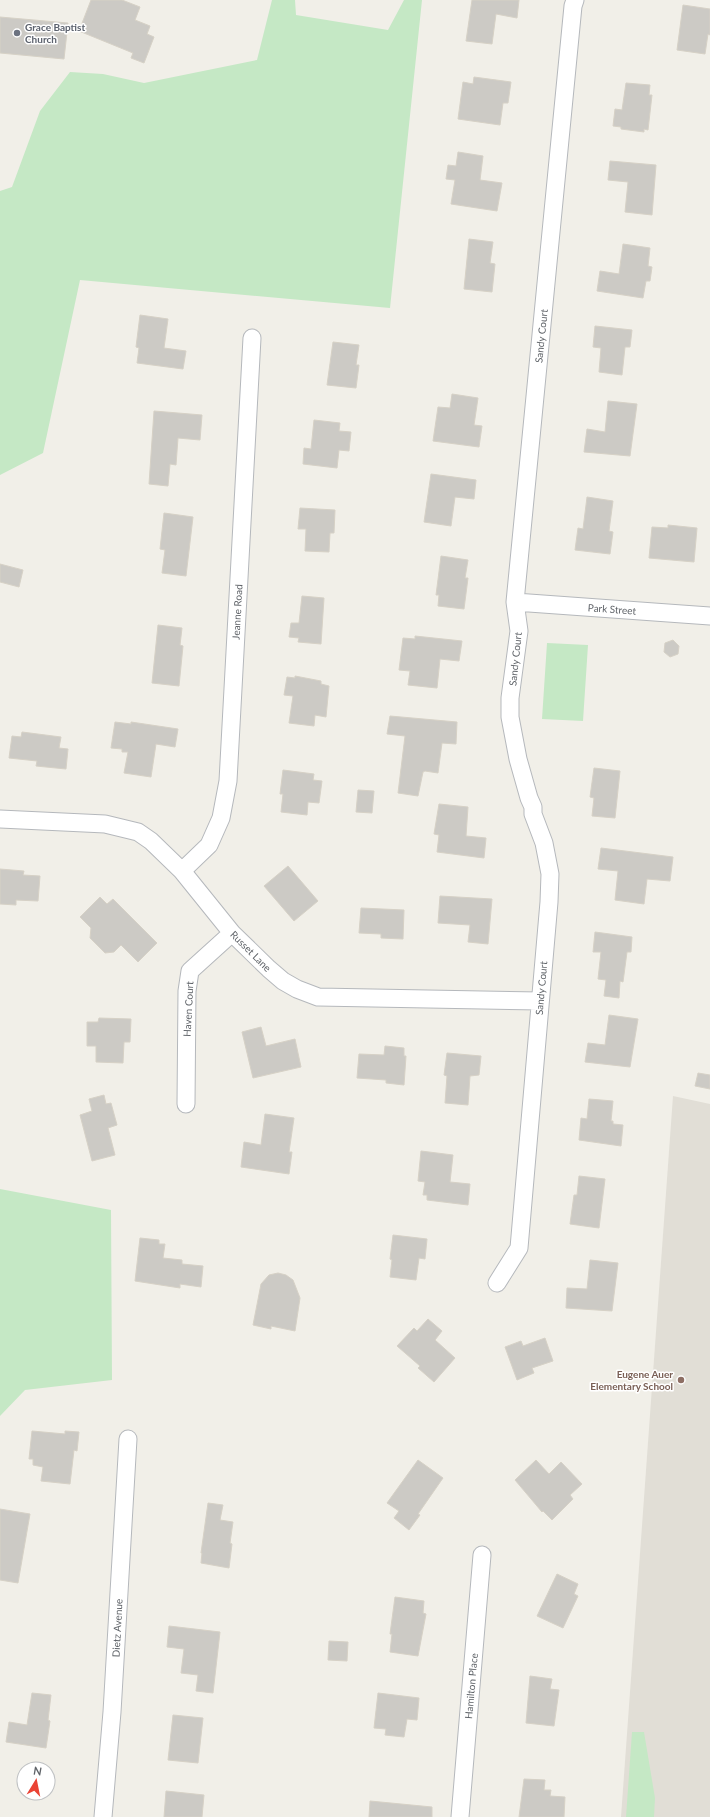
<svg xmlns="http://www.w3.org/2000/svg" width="710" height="1817" viewBox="0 0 710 1817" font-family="Lato,sans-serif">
<rect width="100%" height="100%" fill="#f1efe8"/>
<path fill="#e1ded6" d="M 673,1096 L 710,1104 L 710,1817 L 621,1817 Z"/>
<path fill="#c5e8c5" d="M 272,0 L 295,0 L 296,15 L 388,30 L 404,0 L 422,0 L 390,308 L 80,280 L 43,453 L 0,475 L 0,191 L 12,187 L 40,111 L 70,72 L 103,74 L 144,83 L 257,60 Z
M 547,643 L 588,645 L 583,721 L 542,719 Z
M 0,1189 L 111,1210 L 112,1380 L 25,1390 L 0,1416 Z
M 632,1732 L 644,1732 L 655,1798 L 654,1817 L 626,1817 Z"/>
<path fill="#cccac5" stroke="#d6d1c6" d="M 91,0 L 122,0 L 140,7 L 135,20 L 150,26 L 147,34 L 154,37 L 144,63 L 131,58 L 133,53 L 79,31 Z
M 472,0 L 519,0 L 517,18 L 496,14 L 492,44 L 466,41 Z
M 683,5 L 710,9 L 710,35 L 708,34 L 705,54 L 677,50 Z
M 0,17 L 68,23 L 64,59 L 0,53 Z
M 474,77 L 511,82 L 508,103 L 503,103 L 500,125 L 458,119 L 463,82 L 473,84 Z
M 626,83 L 650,85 L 649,95 L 652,95 L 648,130 L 644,129 L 644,132 L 621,129 L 621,127 L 613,126 L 615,109 L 622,110 Z
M 458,152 L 483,156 L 480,180 L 502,183 L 497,211 L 451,204 L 455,180 L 446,179 L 448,165 L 456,166 Z
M 610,161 L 656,165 L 652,215 L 625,212 L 628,182 L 608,180 Z
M 469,239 L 493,242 L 490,263 L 495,264 L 492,292 L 464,289 Z
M 623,244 L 650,248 L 648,266 L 652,267 L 650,281 L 646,281 L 643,298 L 597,291 L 600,271 L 619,274 Z
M 140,315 L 168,319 L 164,348 L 186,351 L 183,369 L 137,363 L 139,348 L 136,347 Z
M 595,326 L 632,330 L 630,347 L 625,347 L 622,375 L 599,372 L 601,348 L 593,347 Z
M 333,342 L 359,345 L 356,365 L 359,365 L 356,388 L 327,385 Z
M 452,394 L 478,398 L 474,425 L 482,426 L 479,447 L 433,441 L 438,407 L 450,408 Z
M 608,401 L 637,404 L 630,456 L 584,452 L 587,429 L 605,432 Z
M 154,411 L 202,415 L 200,440 L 178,438 L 176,465 L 170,464 L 168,486 L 149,484 Z
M 314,420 L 340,423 L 339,431 L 351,432 L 349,451 L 339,450 L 337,468 L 303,464 L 304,448 L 311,449 Z
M 431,474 L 476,480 L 474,499 L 455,497 L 451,526 L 424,522 Z
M 587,497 L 613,501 L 609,531 L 613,532 L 610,554 L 575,550 L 578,528 L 583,529 Z
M 300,508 L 335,510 L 334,533 L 330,533 L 329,552 L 305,551 L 306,529 L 298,529 Z
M 164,513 L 193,517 L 186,576 L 162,573 L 165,550 L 160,549 Z
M 668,525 L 697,528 L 694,562 L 649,558 L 652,527 L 668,528 Z
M 441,556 L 468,560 L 465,578 L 468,578 L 464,609 L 438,606 L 439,595 L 436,595 Z
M 0,564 L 23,570 L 19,587 L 0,582 Z
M 302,596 L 324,598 L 321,644 L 298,642 L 299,638 L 289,637 L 291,623 L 299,623 Z
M 158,625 L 182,628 L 180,645 L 183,646 L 179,686 L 152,683 Z
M 415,636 L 462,641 L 459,661 L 440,659 L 437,688 L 408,685 L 410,671 L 399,670 L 403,638 L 415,639 Z
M 673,640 L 679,646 L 678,654 L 670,657 L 664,652 L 665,643 Z
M 295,676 L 321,681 L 321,684 L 329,686 L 326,717 L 315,715 L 314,726 L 289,723 L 293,696 L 284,695 L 287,677 L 295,678 Z
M 390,716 L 457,722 L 456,744 L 442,743 L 438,773 L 425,771 L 423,772 L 418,796 L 398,793 L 405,736 L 387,734 Z
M 115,722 L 131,724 L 131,722 L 178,729 L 175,747 L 156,744 L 151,777 L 124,773 L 128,752 L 122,752 L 122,749 L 111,748 Z
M 22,732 L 61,737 L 59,748 L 68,749 L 66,769 L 36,766 L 37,761 L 9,758 L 12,736 L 21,737 Z
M 594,768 L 620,771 L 615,818 L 592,816 L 594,798 L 590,797 Z
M 283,770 L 314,774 L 313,780 L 322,781 L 319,803 L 308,802 L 307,815 L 281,812 L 283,794 L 280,794 Z
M 358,790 L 374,791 L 372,813 L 356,812 Z
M 439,804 L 468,807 L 466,836 L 486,838 L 484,858 L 437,852 L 439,835 L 434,834 Z
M 601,848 L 673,857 L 670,881 L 647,879 L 644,904 L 615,900 L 618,871 L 598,869 Z
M 288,866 L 318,901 L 294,921 L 264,886 Z
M 0,869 L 24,871 L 23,875 L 40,876 L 38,901 L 16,900 L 16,905 L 0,904 Z
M 440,896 L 492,899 L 488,944 L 468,942 L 470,925 L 438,923 Z
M 100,897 L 107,904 L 113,899 L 157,943 L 138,962 L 121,945 L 114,952 L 105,953 L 90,938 L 91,928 L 80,917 Z
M 361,908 L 404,910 L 403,939 L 381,938 L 381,934 L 359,933 Z
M 595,932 L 632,937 L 631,952 L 627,952 L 623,982 L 620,981 L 619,998 L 604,996 L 606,980 L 598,979 L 601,952 L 593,952 Z
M 609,1015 L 638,1019 L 630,1067 L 585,1062 L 588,1043 L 605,1045 Z
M 99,1018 L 131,1019 L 130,1042 L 124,1042 L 123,1063 L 96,1062 L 96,1046 L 87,1046 L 87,1022 L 98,1022 Z
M 261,1027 L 266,1046 L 295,1039 L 301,1067 L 253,1078 L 242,1032 Z
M 385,1046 L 404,1048 L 404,1056 L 406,1056 L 404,1085 L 386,1083 L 386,1080 L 357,1078 L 359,1054 L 384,1055 Z
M 447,1053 L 481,1056 L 479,1075 L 470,1076 L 468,1105 L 445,1103 L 447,1076 L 444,1075 Z
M 698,1073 L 710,1075 L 710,1089 L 695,1086 Z
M 104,1095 L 106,1104 L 111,1103 L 117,1125 L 108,1128 L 115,1155 L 92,1161 L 80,1115 L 92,1111 L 89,1099 Z
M 589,1099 L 613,1101 L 611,1121 L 613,1121 L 613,1124 L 623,1125 L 621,1146 L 579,1140 L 581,1118 L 587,1119 Z
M 265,1114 L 294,1118 L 289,1152 L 292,1152 L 289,1174 L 241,1167 L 244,1142 L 261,1145 Z
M 421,1151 L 453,1155 L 450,1182 L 470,1184 L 468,1205 L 427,1200 L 427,1195 L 423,1195 L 425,1182 L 418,1181 Z
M 579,1176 L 605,1179 L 599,1228 L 570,1224 L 574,1195 L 577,1195 Z
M 393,1235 L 427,1239 L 425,1259 L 419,1258 L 416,1280 L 390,1277 L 392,1260 L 390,1259 Z
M 140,1238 L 159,1240 L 159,1244 L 165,1244 L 163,1258 L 182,1260 L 182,1264 L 203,1266 L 201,1287 L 180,1284 L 180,1288 L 135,1281 Z
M 590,1260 L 618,1263 L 612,1311 L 566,1308 L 567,1288 L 587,1289 Z
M 278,1273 L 286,1275 L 293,1280 L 300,1298 L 295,1331 L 271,1326 L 271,1329 L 253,1325 L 261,1284 L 269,1275 Z
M 428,1319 L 442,1331 L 435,1340 L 455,1358 L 434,1382 L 418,1368 L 420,1366 L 397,1346 L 414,1328 L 417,1331 Z
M 545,1338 L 553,1361 L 532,1368 L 534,1373 L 517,1380 L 505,1347 L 521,1341 L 523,1346 Z
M 32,1431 L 65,1434 L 65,1431 L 79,1432 L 77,1451 L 74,1450 L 70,1484 L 41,1481 L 43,1467 L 33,1465 L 33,1459 L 29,1459 Z
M 418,1460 L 443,1478 L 418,1514 L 420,1515 L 409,1530 L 394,1518 L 399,1511 L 387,1503 Z
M 536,1460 L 549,1474 L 561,1462 L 582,1484 L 570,1495 L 573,1499 L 552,1520 L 543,1511 L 542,1512 L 515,1480 Z
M 208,1503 L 223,1505 L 220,1520 L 233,1522 L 230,1543 L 232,1544 L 229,1568 L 201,1563 L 202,1553 L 201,1553 Z
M 0,1509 L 30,1514 L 18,1583 L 0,1580 Z
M 557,1574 L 578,1584 L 574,1594 L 578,1596 L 563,1628 L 537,1616 Z
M 395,1597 L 424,1601 L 423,1613 L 426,1614 L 418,1656 L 390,1652 L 392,1634 L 390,1634 Z
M 169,1626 L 220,1632 L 213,1693 L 196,1691 L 198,1675 L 181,1673 L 184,1649 L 167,1647 Z
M 329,1641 L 348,1642 L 347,1661 L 328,1660 Z
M 530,1676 L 552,1679 L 550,1689 L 559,1690 L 554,1726 L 526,1723 Z
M 32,1693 L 51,1695 L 48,1720 L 50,1721 L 46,1748 L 6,1742 L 9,1722 L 27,1725 Z
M 378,1693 L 419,1698 L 417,1720 L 407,1719 L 404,1737 L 385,1735 L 386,1729 L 374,1728 Z
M 173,1715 L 203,1718 L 198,1763 L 168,1760 Z
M 524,1779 L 545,1780 L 544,1790 L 551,1790 L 550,1796 L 565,1797 L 564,1817 L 519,1817 Z
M 166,1791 L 204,1795 L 202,1817 L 164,1817 Z
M 370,1801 L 432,1807 L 432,1817 L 369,1817 Z"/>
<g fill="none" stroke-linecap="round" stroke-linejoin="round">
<defs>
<path id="minor" d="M 515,602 L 710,616
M 0,819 L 105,824 L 138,832 L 151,841 L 182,871 L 232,933 L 269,969 L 283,981 L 297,989 L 318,997 L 540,1001
M 182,871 L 209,845 L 221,818 L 228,781 L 252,338
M 186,1104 L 187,991 L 190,971 L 232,933
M 497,1283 L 519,1248 L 549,902 L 550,874 L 544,843 L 533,814 L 533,807 L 529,798 L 518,759 L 510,717 L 510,698 L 519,631 L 515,602 L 573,6 L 575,0
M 103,1817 L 112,1712 L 128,1439
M 460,1817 L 482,1555"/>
</defs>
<use href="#minor" stroke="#b5b8bc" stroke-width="19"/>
<use href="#minor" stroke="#fff" stroke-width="17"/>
</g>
<circle fill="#6b7280" stroke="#fff" stroke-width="1.5" cx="17" cy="33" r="4"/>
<circle fill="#8d6e63" stroke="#fff" stroke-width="1.5" cx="681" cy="1380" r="4"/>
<g text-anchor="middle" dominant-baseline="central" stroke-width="3" stroke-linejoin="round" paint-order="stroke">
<g font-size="10" font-weight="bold" fill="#5b616d" stroke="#fff" text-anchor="start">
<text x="25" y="27">Grace Baptist<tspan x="25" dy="12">Church</tspan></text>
</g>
<g font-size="10" fill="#5f6368" stroke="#fff">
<text transform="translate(541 336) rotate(-84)">Sandy Court</text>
<text transform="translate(612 609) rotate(4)">Park Street</text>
<text transform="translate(237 612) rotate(-87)">Jeanne Road</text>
<text transform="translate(515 659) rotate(-84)">Sandy Court</text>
<text transform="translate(251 951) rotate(45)">Russet Lane</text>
<text transform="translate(541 988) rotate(-85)">Sandy Court</text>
<text transform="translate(188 1009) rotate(-87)">Haven Court</text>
<text transform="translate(117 1628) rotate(-87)">Dietz Avenue</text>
<text transform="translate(471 1686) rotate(-85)">Hamilton Place</text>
</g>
<g font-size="10" font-weight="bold" fill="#785e54" stroke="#fff" text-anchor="end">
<text x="673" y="1374">Eugene Auer<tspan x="673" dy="12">Elementary School</tspan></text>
</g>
</g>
<g transform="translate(36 1781) rotate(10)"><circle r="19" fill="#ffffff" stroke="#bfc1c3"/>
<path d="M0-3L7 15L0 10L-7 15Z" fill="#ea4335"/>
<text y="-6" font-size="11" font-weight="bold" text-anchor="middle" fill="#5f6368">N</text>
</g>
</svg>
